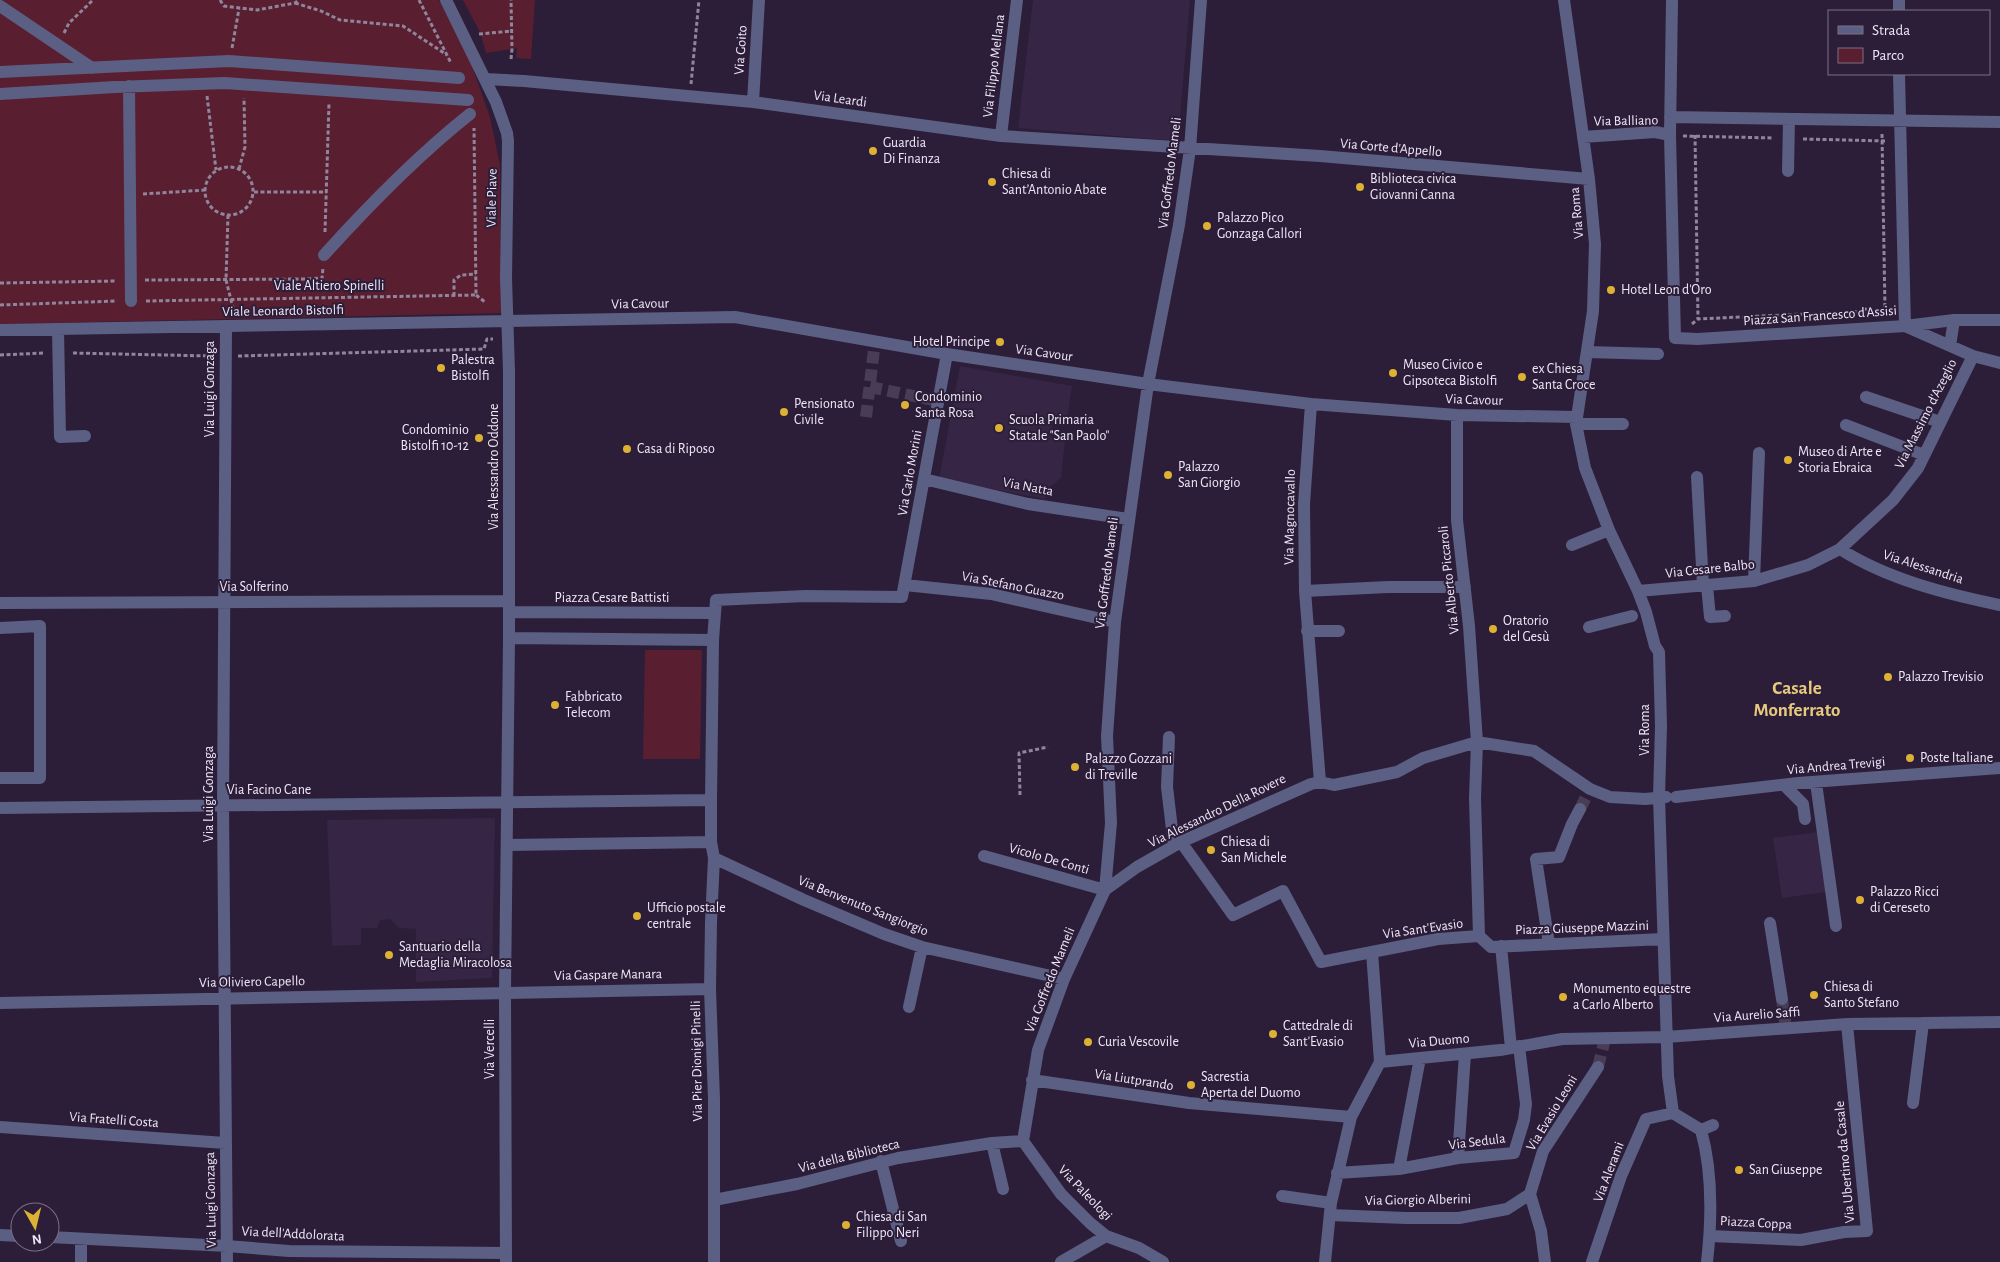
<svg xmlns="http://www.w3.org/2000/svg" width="2000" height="1262" viewBox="0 0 2000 1262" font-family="'Alegreya Sans',sans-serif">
<rect width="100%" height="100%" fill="#2c1e38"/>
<path fill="#362545" d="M 1033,0 L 1190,0 L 1178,141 L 1018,128 Z
M 960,366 L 1072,386 L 1067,420 L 1053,418 L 1050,437 L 1065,440 L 1061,478 L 1047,489 L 1045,499 L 939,479 Z
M 495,818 L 492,978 L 416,982 L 416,929 L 399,928 L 390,919 L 380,920 L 377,928 L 361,928 L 361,945 L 332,946 L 327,820 Z
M 1819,832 L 1826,892 L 1782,898 L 1773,838 Z"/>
<path fill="#5a1e31" d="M 0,0 L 439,0 L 468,55 L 490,117 L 500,165 L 501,313 L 0,324 Z
M 463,0 L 535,0 L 531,59 L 516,58 L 517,48 L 486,53 L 480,32 Z
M 645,650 L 702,650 L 700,759 L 643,759 Z"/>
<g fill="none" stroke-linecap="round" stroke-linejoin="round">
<path stroke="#493c55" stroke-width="12" stroke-dasharray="12 6" stroke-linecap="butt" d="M 870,387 L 938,401
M 866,417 L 875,341
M 1580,809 L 1590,789
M 1782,999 L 1786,1029
M 1598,1067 L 1605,1039"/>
<path stroke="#90859a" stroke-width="3" stroke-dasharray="4 2.5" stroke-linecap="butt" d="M 220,0 L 224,6 L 257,10 L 295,3 L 299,0
M 419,0 L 451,63
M 295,3 L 321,11 L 340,20 L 403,26 L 447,55
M 64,33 L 69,23 L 93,0
M 479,34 L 512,31
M 232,48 L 239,9
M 511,59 L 512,49 L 511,0
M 691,84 L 699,0
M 207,96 L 216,170
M 1882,134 L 1885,310
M 1695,135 L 1698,319
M 1683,136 L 1774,138
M 1803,139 L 1887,141
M205 191a24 24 0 1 1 48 0a24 24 0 1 1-48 0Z
M 239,169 L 245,147 L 244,98
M 254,192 L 327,192
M 143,194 L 205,190
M 228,215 L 226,280 L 234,312
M 325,232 L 329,103
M 145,280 L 308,279 L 322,278 L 323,268
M 0,283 L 117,281
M 476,295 L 485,302
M 454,296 L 454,280 L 461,275 L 476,274
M 146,301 L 476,295 L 474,128
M 0,305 L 117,301
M 1692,324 L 1698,319 L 1891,310
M 73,353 L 211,356
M 0,355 L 44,353
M 238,356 L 484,349 L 487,339 L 493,339
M 1020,795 L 1019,753 L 1048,747"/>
<path stroke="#5b5f83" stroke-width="12" d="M 446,0 L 496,102 L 507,133 L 508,141 L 506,278 L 509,372 L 509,638 L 505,992 L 506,1262
M 1564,0 L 1589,179 L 1595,244 L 1593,311 L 1576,424 L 1585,468 L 1609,530 L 1638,591 L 1646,612 L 1655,646 L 1659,652 L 1661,726 L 1659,797 L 1668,1076 L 1673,1113 L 1701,1130 C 1713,1173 1712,1218 1707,1262
M 1672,0 L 1670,135 L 1675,338 L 1698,339 L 1905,326 L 1899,74
M 1899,0 L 1899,11
M 0,6 L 92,68
M 0,72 L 229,61 L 459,78
M 485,79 L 524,81 L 753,102 L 1001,136 L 1320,156 L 1589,179
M 129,86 L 131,301
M 0,94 L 115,87 L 225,83 L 468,100
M 753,102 L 759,0
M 1670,117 L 2000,122
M 1001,136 L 1017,0
M 1583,137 L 1655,132 L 1670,135
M 1788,171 L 1789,119
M 324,255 C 370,204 417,156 470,114
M 1905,326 L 1973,356 L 2000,363
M 1905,326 L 1954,320 L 2000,320
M 226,327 L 223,806 L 227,1262
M 58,329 L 60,437 L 85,436
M 0,330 L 735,317 L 947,354 L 1148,384 L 1311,404 L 1457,415 L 1577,417
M 1950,346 L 1954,320
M 1587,352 L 1658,354
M 1866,397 L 1940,422
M 1311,404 L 1304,504 L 1305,591 L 1320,782
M 1457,415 L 1457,520 L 1469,626 L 1477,742 L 1475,798 L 1479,936
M 1576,424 L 1623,424
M 1846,425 L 1924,455
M 1697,477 L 1703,585
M 924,479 L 1028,504 L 1128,519
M 1572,545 L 1609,530
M 1840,549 C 1887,579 1946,594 2000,605
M 1754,581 L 1759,453
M 905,585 L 991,594 L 1115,622
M 1707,586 L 1710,617 L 1725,616
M 1305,591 L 1388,587 L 1465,587
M 1638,591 L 1754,581 L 1808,565 L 1840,549 L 1893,500 L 1918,468 L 1973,356
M 0,603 L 509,601
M 509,612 L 714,613
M 1589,627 L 1632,616
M 0,628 L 40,626 L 40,778 L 0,778
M 1307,631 L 1339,631
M 509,638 L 713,640 L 711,800
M 713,640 L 716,600 L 805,596 L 902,597 L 947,354
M 1169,737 L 1167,787 L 1174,846
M 1816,783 L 1836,926
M 1784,785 L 1803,804 L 1805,819
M 1676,797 L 1798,783 L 2000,768
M 0,808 L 711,800 L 711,842 L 714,858 L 711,922 L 710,989 L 714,1099 L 714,1262
M 1181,842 L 1233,915 L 1283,891 L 1321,962 L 1438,939 L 1479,936
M 507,845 L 711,842
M 984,856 L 1105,890 L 1137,867 L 1181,842 L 1311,784 L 1320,782 L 1334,785 L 1397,772 L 1423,758 L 1477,742 L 1534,751 L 1590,789 L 1610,797 L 1645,799 L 1666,797
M 714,858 L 804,900 L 884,934 L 922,947 L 1064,979
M 1770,923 L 1782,999
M 1479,936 L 1491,947 L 1663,939
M 1549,944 L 1536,859 L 1559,857 L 1572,824 L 1580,809
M 1501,946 L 1511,1048
M 1372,952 L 1380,1062
M 0,1003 L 710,989
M 909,1007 L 922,947
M 1380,1062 L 1500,1050 L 1562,1039 L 1666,1037 L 1847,1024 L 2000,1022
M 1032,1080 L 1189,1103 L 1351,1117
M 1913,1103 L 1923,1023
M 0,1127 L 225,1143
M 1701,1130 L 1713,1125
M 1023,1141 L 1038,1050 L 1064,979 L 1105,890 L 1111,823 L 1107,736 L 1115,622 L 1148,384 L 1179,225 L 1190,149 L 1201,0
M 1023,1141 L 1061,1194 L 1090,1223 L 1106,1236 L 1139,1248 L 1163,1262
M 992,1143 L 1003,1189
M 1458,1158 L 1465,1054
M 881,1161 L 901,1241
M 1399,1169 L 1420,1058
M 1337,1173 L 1399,1169 L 1458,1158 L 1514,1153 L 1524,1120 L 1526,1104 L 1519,1046
M 1282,1196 L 1331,1203
M 714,1200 L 797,1184 L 898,1158 L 992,1143 L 1023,1141
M 1330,1215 L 1406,1218 L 1459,1218 L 1507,1209 L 1530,1194
M 0,1235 L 20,1236
M 1710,1236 L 1801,1240 L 1844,1232 L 1867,1231 L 1847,1024
M 50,1237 L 227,1246 L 289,1251 L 505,1253
M 81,1239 L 81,1262
M 1061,1262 L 1106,1236
M 1325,1262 L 1331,1203 L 1351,1117 L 1380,1062
M 1545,1262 L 1541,1231 L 1530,1194 L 1543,1151 L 1598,1067
M 1592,1262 L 1621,1176 L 1646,1119 L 1673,1113"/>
</g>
<g fill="#ddb133" stroke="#2c1e38" stroke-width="2">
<circle cx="873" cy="151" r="5"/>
<circle cx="992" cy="182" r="5"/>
<circle cx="1360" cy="187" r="5"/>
<circle cx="1207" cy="226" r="5"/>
<circle cx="1611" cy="290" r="5"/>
<circle cx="1000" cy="342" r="5"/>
<circle cx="441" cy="368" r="5"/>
<circle cx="1393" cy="373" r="5"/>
<circle cx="1522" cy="377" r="5"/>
<circle cx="905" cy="405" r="5"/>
<circle cx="784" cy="412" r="5"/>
<circle cx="999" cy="428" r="5"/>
<circle cx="479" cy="438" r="5"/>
<circle cx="627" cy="449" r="5"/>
<circle cx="1788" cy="460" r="5"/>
<circle cx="1168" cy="475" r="5"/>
<circle cx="1493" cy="629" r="5"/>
<circle cx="1888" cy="677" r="5"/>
<circle cx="555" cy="705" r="5"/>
<circle cx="1910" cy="758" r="5"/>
<circle cx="1075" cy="767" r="5"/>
<circle cx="1211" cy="850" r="5"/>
<circle cx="1860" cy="900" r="5"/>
<circle cx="637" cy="916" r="5"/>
<circle cx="389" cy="955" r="5"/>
<circle cx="1814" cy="995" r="5"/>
<circle cx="1563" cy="997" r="5"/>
<circle cx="1273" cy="1034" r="5"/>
<circle cx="1088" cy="1042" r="5"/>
<circle cx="1191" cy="1085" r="5"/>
<circle cx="1739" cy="1170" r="5"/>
<circle cx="846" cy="1225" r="5"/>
</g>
<g text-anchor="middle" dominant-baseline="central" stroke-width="4" stroke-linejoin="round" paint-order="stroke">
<g font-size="14" fill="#efe7f8" stroke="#2c1e38">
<text transform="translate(741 50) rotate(-86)">Via Goito</text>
<text transform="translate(994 66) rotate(-83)">Via Filippo Mellana</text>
<text transform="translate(840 99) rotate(8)">Via Leardi</text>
<text transform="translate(1626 121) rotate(-1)">Via Balliano</text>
<text transform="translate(1391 148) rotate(5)">Via Corte d'Appello</text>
<text transform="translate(1170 173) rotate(-83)">Via Goffredo Mameli</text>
<text transform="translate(492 198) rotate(-89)">Viale Piave</text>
<text transform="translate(1577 213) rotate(-95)">Via Roma</text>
<text x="329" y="286">Viale Altiero Spinelli</text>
<text transform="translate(640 304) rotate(-1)">Via Cavour</text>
<text transform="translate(283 311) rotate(-1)">Viale Leonardo Bistolfi</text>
<text transform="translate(1820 316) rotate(-4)">Piazza San Francesco d'Assisi</text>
<text transform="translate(1044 353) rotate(8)">Via Cavour</text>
<text transform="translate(210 389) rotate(-90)">Via Luigi Gonzaga</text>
<text transform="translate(1474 400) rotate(2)">Via Cavour</text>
<text transform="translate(1926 414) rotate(-63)">Via Massimo d'Azeglio</text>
<text transform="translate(494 467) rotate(-90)">Via Alessandro Oddone</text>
<text transform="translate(910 473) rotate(-80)">Via Carlo Morini</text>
<text transform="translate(1028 487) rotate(11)">Via Natta</text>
<text transform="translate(1290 517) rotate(-89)">Via Magnocavallo</text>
<text transform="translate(1923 567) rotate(18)">Via Alessandria</text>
<text transform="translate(1710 569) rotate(-6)">Via Cesare Balbo</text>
<text transform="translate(1107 573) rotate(-83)">Via Goffredo Mameli</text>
<text transform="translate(1449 580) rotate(-96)">Via Alberto Piccaroli</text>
<text transform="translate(1013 586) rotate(11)">Via Stefano Guazzo</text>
<text x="254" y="587">Via Solferino</text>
<text x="612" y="598">Piazza Cesare Battisti</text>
<text transform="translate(1645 730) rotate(-90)">Via Roma</text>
<text transform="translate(1836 766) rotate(-5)">Via Andrea Trevigi</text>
<text x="269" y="790">Via Facino Cane</text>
<text transform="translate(209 794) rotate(-90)">Via Luigi Gonzaga</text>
<text transform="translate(1217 811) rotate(-26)">Via Alessandro Della Rovere</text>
<text transform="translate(1049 859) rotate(16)">Vicolo De Conti</text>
<text transform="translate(863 906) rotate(22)">Via Benvenuto Sangiorgio</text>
<text transform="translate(1582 928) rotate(-2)">Piazza Giuseppe Mazzini</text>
<text transform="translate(1423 929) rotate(-8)">Via Sant'Evasio</text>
<text transform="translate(608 975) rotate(-1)">Via Gaspare Manara</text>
<text transform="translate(1050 980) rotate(-68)">Via Goffredo Mameli</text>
<text transform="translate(252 982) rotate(-1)">Via Oliviero Capello</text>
<text transform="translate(1757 1015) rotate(-4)">Via Aurelio Saffi</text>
<text transform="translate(1439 1041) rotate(-5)">Via Duomo</text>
<text transform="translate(490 1049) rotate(-90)">Via Vercelli</text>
<text transform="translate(697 1061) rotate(-91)">Via Pier Dionigi Pinelli</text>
<text transform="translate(1134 1080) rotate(9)">Via Liutprando</text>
<text transform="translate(1552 1113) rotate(-59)">Via Evasio Leoni</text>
<text transform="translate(114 1120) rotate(4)">Via Fratelli Costa</text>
<text transform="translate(1477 1142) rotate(-7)">Via Sedula</text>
<text transform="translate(849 1156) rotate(-14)">Via della Biblioteca</text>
<text transform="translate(1845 1162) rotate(-95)">Via Ubertino da Casale</text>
<text transform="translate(1609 1172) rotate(-69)">Via Alerami</text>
<text transform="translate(1085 1193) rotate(46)">Via Paleologi</text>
<text transform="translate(211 1200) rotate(-91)">Via Luigi Gonzaga</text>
<text transform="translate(1418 1200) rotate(-1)">Via Giorgio Alberini</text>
<text transform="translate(1756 1223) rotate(3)">Piazza Coppa</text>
<text transform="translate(293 1234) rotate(3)">Via dell'Addolorata</text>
</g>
<g font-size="14" fill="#efe7f8" stroke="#2c1e38" text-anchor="start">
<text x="883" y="143">Guardia<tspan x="883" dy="16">Di Finanza</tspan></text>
<text x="1002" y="174">Chiesa di<tspan x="1002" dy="16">Sant’Antonio Abate</tspan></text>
<text x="1370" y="179">Biblioteca civica<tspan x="1370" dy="16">Giovanni Canna</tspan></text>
<text x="1217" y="218">Palazzo Pico<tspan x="1217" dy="16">Gonzaga Callori</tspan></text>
<text x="1621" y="290">Hotel Leon d'Oro</text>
<text x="990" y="342" text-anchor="end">Hotel Principe</text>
<text x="451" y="360">Palestra<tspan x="451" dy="16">Bistolfi</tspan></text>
<text x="1403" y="365">Museo Civico e<tspan x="1403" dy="16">Gipsoteca Bistolfi</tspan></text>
<text x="1532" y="369">ex Chiesa<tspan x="1532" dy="16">Santa Croce</tspan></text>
<text x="915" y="397">Condominio<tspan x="915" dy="16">Santa Rosa</tspan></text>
<text x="794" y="404">Pensionato<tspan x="794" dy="16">Civile</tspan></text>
<text x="1009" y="420">Scuola Primaria<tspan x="1009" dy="16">Statale "San Paolo"</tspan></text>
<text x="469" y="430" text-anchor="end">Condominio<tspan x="469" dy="16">Bistolfi 10-12</tspan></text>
<text x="637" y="449">Casa di Riposo</text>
<text x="1798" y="452">Museo di Arte e<tspan x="1798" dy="16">Storia Ebraica</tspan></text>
<text x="1178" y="467">Palazzo<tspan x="1178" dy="16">San Giorgio</tspan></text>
<text x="1503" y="621">Oratorio<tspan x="1503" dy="16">del Gesù</tspan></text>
<text x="1898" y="677">Palazzo Trevisio</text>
<text x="565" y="697">Fabbricato<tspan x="565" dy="16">Telecom</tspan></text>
<text x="1920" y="758">Poste Italiane</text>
<text x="1085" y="759">Palazzo Gozzani<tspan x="1085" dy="16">di Treville</tspan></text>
<text x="1221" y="842">Chiesa di<tspan x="1221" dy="16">San Michele</tspan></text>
<text x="1870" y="892">Palazzo Ricci<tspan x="1870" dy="16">di Cereseto</tspan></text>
<text x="647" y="908">Ufficio postale<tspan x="647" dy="16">centrale</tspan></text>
<text x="399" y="947">Santuario della<tspan x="399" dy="16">Medaglia Miracolosa</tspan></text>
<text x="1824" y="987">Chiesa di<tspan x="1824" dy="16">Santo Stefano</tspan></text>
<text x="1573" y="989">Monumento equestre<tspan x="1573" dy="16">a Carlo Alberto</tspan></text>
<text x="1283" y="1026">Cattedrale di<tspan x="1283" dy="16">Sant'Evasio</tspan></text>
<text x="1098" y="1042">Curia Vescovile</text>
<text x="1201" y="1077">Sacrestia<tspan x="1201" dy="16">Aperta del Duomo</tspan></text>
<text x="1749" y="1170">San Giuseppe</text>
<text x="856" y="1217">Chiesa di San<tspan x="856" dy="16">Filippo Neri</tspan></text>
</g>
<g font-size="19" font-weight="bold" fill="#e7c97e" stroke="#2c1e38">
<text x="1797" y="688">Casale<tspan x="1797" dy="22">Monferrato</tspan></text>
</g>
</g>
<rect x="1828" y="10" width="162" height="65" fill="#2c1e38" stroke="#7a6e85"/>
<rect x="1838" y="26" width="25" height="8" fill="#5b5f83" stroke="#7a6e85"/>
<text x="1872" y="35" font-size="15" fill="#efe7f8">Strada</text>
<rect x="1838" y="48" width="25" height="15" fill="#5a1e31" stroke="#7a6e85"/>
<text x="1872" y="60" font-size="15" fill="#efe7f8">Parco</text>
<g transform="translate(35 1227) rotate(172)"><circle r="24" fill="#2c1e38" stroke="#7a6e85"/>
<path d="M0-4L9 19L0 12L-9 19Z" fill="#ddb133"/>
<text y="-8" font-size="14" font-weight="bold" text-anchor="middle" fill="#efe7f8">N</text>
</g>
</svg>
